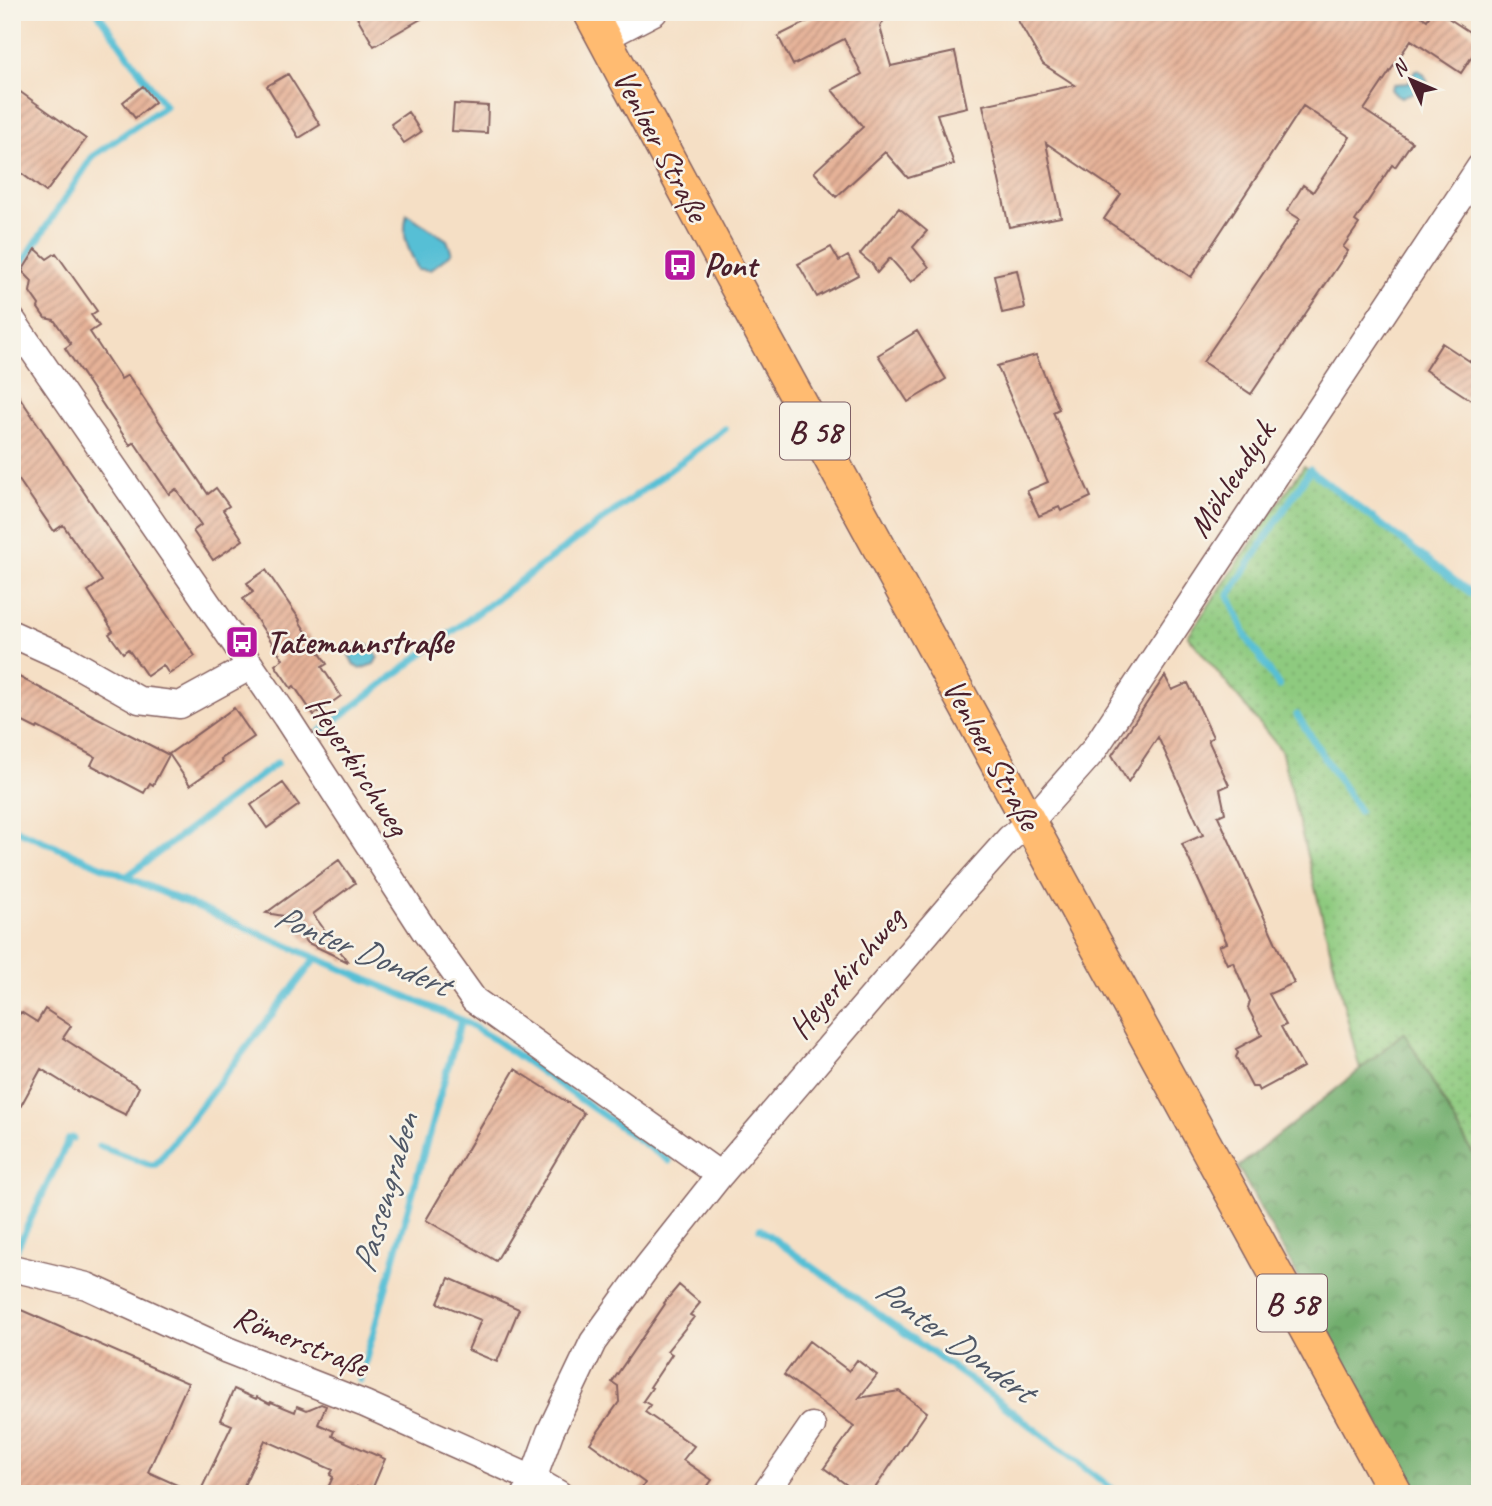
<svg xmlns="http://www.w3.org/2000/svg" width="1492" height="1506" viewBox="0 0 1492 1506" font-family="Caveat,sans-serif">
<defs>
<pattern id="grass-dots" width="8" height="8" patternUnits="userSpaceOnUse" patternTransform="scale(1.75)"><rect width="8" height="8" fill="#8eca7f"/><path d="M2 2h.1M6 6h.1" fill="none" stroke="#7cad6e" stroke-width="1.8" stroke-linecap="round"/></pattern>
<pattern id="forest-crowns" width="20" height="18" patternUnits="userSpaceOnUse" patternTransform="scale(1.75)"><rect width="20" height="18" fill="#72ae6e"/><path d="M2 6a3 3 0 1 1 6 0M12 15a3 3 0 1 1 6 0" fill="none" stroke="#608d5b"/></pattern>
<pattern id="building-hatch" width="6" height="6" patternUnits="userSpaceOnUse" patternTransform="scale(1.75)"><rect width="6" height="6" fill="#e6b298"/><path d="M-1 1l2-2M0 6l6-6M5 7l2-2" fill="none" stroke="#bc907c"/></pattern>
</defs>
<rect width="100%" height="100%" fill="#f7f3e8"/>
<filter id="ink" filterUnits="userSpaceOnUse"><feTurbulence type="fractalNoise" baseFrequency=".0143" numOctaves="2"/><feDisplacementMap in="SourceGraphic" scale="14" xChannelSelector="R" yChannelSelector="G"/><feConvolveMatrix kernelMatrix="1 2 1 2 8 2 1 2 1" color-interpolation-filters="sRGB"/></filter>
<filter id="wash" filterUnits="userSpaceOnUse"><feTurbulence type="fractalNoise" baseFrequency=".00686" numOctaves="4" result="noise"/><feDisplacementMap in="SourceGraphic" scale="28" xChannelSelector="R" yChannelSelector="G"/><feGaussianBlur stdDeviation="1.57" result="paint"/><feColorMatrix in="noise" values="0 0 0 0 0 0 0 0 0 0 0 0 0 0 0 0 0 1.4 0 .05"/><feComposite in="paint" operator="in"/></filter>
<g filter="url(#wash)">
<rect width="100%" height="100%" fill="#f5dfc5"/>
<path fill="url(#grass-dots)" stroke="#6c7455" stroke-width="2" d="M 1304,466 L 1480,600 L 1480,1166 L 1404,1033 L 1360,1070 L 1281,750 L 1188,636 Z"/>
<path fill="url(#forest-crowns)" stroke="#5e664c" stroke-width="2" d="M 1404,1032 L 1480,1166 L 1480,1494 L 1417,1494 L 1238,1167 L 1360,1070 Z"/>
<path fill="#57bfd5" stroke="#506f80" stroke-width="2" d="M 1415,70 C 1422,70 1427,77 1428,84 C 1420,93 1412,92 1401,97 L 1393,92 L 1391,89 L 1394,84 L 1409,83 Z
M 407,214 L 447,240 L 452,253 L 430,270 L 418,269 C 408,249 401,237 407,214 Z
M 359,644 L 369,645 L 378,657 L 374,664 L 360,669 L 354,665 L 348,653 L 351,649 Z"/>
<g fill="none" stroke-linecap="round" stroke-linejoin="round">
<path stroke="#57bfd5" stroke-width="7" d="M 12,279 L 93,156 L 165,106 L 97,12
M 1279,686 L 1246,636 L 1229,595 L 1310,470 L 1480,600
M 1297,715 L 1359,811
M 320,732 L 417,658 L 725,429
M 12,828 L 461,1020 L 495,1040 L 669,1161
M 126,877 L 277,763
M 99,1146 L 151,1165 L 156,1164 L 316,958
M 760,1229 L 981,1388 L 1119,1494
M 15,1252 L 69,1139 L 73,1138
M 360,1380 L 461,1020"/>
</g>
<g id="blocks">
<path fill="url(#building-hatch)" d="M 354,12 L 433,12 L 374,46 Z
M 826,12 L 888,12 L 880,27 L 891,66 L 955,52 L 967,107 L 937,114 L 954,164 L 908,178 L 885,152 L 836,197 L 814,172 L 863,127 L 832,90 L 862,74 L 844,39 L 793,65 L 778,36 Z
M 1013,12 L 1415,12 L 1427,20 L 1432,12 L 1439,12 L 1480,39 L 1480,44 L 1461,73 L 1411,40 L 1364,110 L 1412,142 L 1395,167 L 1392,165 L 1355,221 L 1359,224 L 1343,247 L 1348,251 L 1251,394 L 1203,362 L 1300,219 L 1287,211 L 1303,185 L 1313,192 L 1350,137 L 1303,106 L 1191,277 L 1104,219 L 1121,194 L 1046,143 L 1061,217 L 1009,227 L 983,105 L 1075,85 L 1043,64 Z
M 288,74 L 320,125 L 299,138 L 267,86 Z
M 12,86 L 86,139 L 46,192 L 12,166 Z
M 143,86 L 155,102 L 135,118 L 123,102 Z
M 454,104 L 488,106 L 487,133 L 452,131 Z
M 408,112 L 421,132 L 404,143 L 391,124 Z
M 899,208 L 927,231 L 913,247 L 929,267 L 911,282 L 890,258 L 877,273 L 873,265 L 860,254 Z
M 831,247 L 839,261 L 848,256 L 858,275 L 817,297 L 798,264 Z
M 36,249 L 47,259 L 56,253 L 97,311 L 91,315 L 99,326 L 90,332 L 121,379 L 128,375 L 208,494 L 216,488 L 229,506 L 223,510 L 243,540 L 213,560 L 193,531 L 201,525 L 176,489 L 169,494 L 134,442 L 130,445 L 65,348 L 71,344 L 54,320 L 45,318 L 38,308 L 39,305 L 30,292 L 32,281 L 22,271 Z
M 1017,270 L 1025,308 L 1002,313 L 994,275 Z
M 917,331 L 946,379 L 908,402 L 878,355 Z
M 1442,343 L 1480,368 L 1480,406 L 1425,370 Z
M 1036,355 L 1059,409 L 1053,412 L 1091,497 L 1061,511 L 1059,507 L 1039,516 L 1027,491 L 1048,482 L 997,366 Z
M 12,386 L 195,656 L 169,674 L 163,665 L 147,676 L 128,649 L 123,653 L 109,634 L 113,631 L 88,591 L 102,581 L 63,525 L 54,531 L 12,470 Z
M 266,570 L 300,620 L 299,621 L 327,664 L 322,667 L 341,696 L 314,715 L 294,686 L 291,688 L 275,665 L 283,659 L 243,599 L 253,592 L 247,583 Z
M 1165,676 L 1172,690 L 1188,683 L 1213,737 L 1208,740 L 1229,785 L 1220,789 L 1225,813 L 1218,816 L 1294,983 L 1269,994 L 1286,1025 L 1281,1027 L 1303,1067 L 1259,1091 L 1257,1087 L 1252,1087 L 1236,1057 L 1238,1053 L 1236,1049 L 1262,1035 L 1248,1008 L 1250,1001 L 1233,962 L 1227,964 L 1219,946 L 1227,943 L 1182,844 L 1203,835 L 1158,737 L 1128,782 L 1112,755 Z
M 19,677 L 169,755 L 153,785 L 150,783 L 144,793 L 91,765 L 95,757 L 38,727 L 37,729 L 19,720 L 22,714 L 12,708 L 12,689 Z
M 234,708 L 254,737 L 221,759 L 223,762 L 190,785 L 169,754 Z
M 283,783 L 299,805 L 267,828 L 251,805 Z
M 339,860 L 355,883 L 313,914 L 348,962 L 306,942 L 289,917 L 266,913 Z
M 45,1009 L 71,1026 L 63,1038 L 139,1087 L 126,1115 L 89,1097 L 88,1098 L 41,1069 L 12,1122 L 12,1025 L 21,1012 L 37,1022 Z
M 515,1069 L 584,1113 L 496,1261 L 426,1220 Z
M 449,1278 L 519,1309 L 497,1362 L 468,1350 L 481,1320 L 438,1303 Z
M 679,1285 L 700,1303 L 690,1315 L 694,1317 L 667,1351 L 672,1354 L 650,1387 L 652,1388 L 643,1401 L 650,1405 L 645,1412 L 694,1446 L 683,1460 L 712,1480 L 702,1494 L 638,1494 L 645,1483 L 590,1443 L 619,1402 L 618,1386 L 612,1382 L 665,1304 L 664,1303 Z
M 12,1306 L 188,1383 L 148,1472 L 197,1494 L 12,1494 Z
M 809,1341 L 849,1371 L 857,1360 L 877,1375 L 859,1398 L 899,1391 L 927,1412 L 871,1494 L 859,1494 L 824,1468 L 854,1426 L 784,1375 Z
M 234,1389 L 256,1399 L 257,1397 L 270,1404 L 271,1402 L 295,1412 L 297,1406 L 307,1410 L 321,1404 L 326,1406 L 318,1424 L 334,1431 L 332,1436 L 385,1459 L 370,1494 L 357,1487 L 354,1494 L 325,1494 L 333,1477 L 330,1475 L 333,1470 L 265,1440 L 240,1494 L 199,1494 L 232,1425 L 220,1420 Z"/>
</g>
</g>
<g filter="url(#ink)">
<use href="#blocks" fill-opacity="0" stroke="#866261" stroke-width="2"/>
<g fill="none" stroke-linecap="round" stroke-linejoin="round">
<defs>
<path id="minor" d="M 604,38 L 654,12
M 12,320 L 286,717 L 424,930 L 474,1000 L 720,1175
M 12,634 L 65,658 L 139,700 L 180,705 L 251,666
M 12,1268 L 87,1286 L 227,1350 L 365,1404 L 533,1479 L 559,1494
M 526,1494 L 533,1479 L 550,1432 L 593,1342 L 647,1267 L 720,1175 L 967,886 L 1010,838 L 1030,822 L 1093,751 L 1480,167
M 765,1494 L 812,1426"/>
<path id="major" d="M 590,12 L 731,276 L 1396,1494"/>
</defs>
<use href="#minor" stroke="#866261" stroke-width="29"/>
<use href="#major" stroke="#866261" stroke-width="36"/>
<use href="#minor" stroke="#fff" stroke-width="26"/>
<use href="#major" stroke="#ffbb71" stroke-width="33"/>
</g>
</g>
<defs>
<symbol id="bus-square" viewBox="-11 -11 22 22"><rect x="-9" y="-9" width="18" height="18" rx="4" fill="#b5179e" stroke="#f7f3e8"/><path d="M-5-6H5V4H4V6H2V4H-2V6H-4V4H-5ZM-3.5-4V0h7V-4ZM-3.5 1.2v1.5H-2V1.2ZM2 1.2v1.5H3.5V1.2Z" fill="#fff"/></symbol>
</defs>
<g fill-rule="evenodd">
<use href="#bus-square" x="661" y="246" width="38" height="38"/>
<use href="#bus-square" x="223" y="623" width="38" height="38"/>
</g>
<g text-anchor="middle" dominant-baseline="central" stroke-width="5" stroke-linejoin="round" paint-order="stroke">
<g fill="#f7f3e8" stroke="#7e5f64" stroke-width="2">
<rect x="780" y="402.5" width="70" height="57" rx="5"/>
<rect x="1257" y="1274.5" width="70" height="57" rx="5"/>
</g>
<g font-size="32" font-weight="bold" fill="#4a1f2b">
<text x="815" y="431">B 58</text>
<text x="1292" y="1303">B 58</text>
</g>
<g font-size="33" fill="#4a1f2b" stroke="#f7f3e8">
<text transform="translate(661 145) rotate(62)">Venloer Straße</text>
<text transform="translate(1231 479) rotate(-57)">Möhlendyck</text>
<text transform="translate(992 754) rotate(61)">Venloer Straße</text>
<text transform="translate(358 765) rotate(57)">Heyerkirchweg</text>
<text transform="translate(846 973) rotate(-50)">Heyerkirchweg</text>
<text transform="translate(301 1341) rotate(22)">Römerstraße</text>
</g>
<g font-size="33" font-weight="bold" fill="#4a1f2b" stroke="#f7f3e8" text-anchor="start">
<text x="704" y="265">Pont</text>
<text x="266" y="642">Tatemannstraße</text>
</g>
<g font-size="35" font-style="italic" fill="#4f5766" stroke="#f7f3e8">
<text transform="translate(362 950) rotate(23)">Ponter Dondert</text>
<text transform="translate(385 1193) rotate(-74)">Passengraben</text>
<text transform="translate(955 1340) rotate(36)">Ponter Dondert</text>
</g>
</g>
<rect width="1492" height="1506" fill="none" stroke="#f7f3e8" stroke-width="42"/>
<g transform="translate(1411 80) rotate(314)" stroke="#f7f3e8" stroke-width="5" paint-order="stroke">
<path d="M0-5L12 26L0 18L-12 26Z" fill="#4a1f2b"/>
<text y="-10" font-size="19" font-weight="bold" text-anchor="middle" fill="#4a1f2b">N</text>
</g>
</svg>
